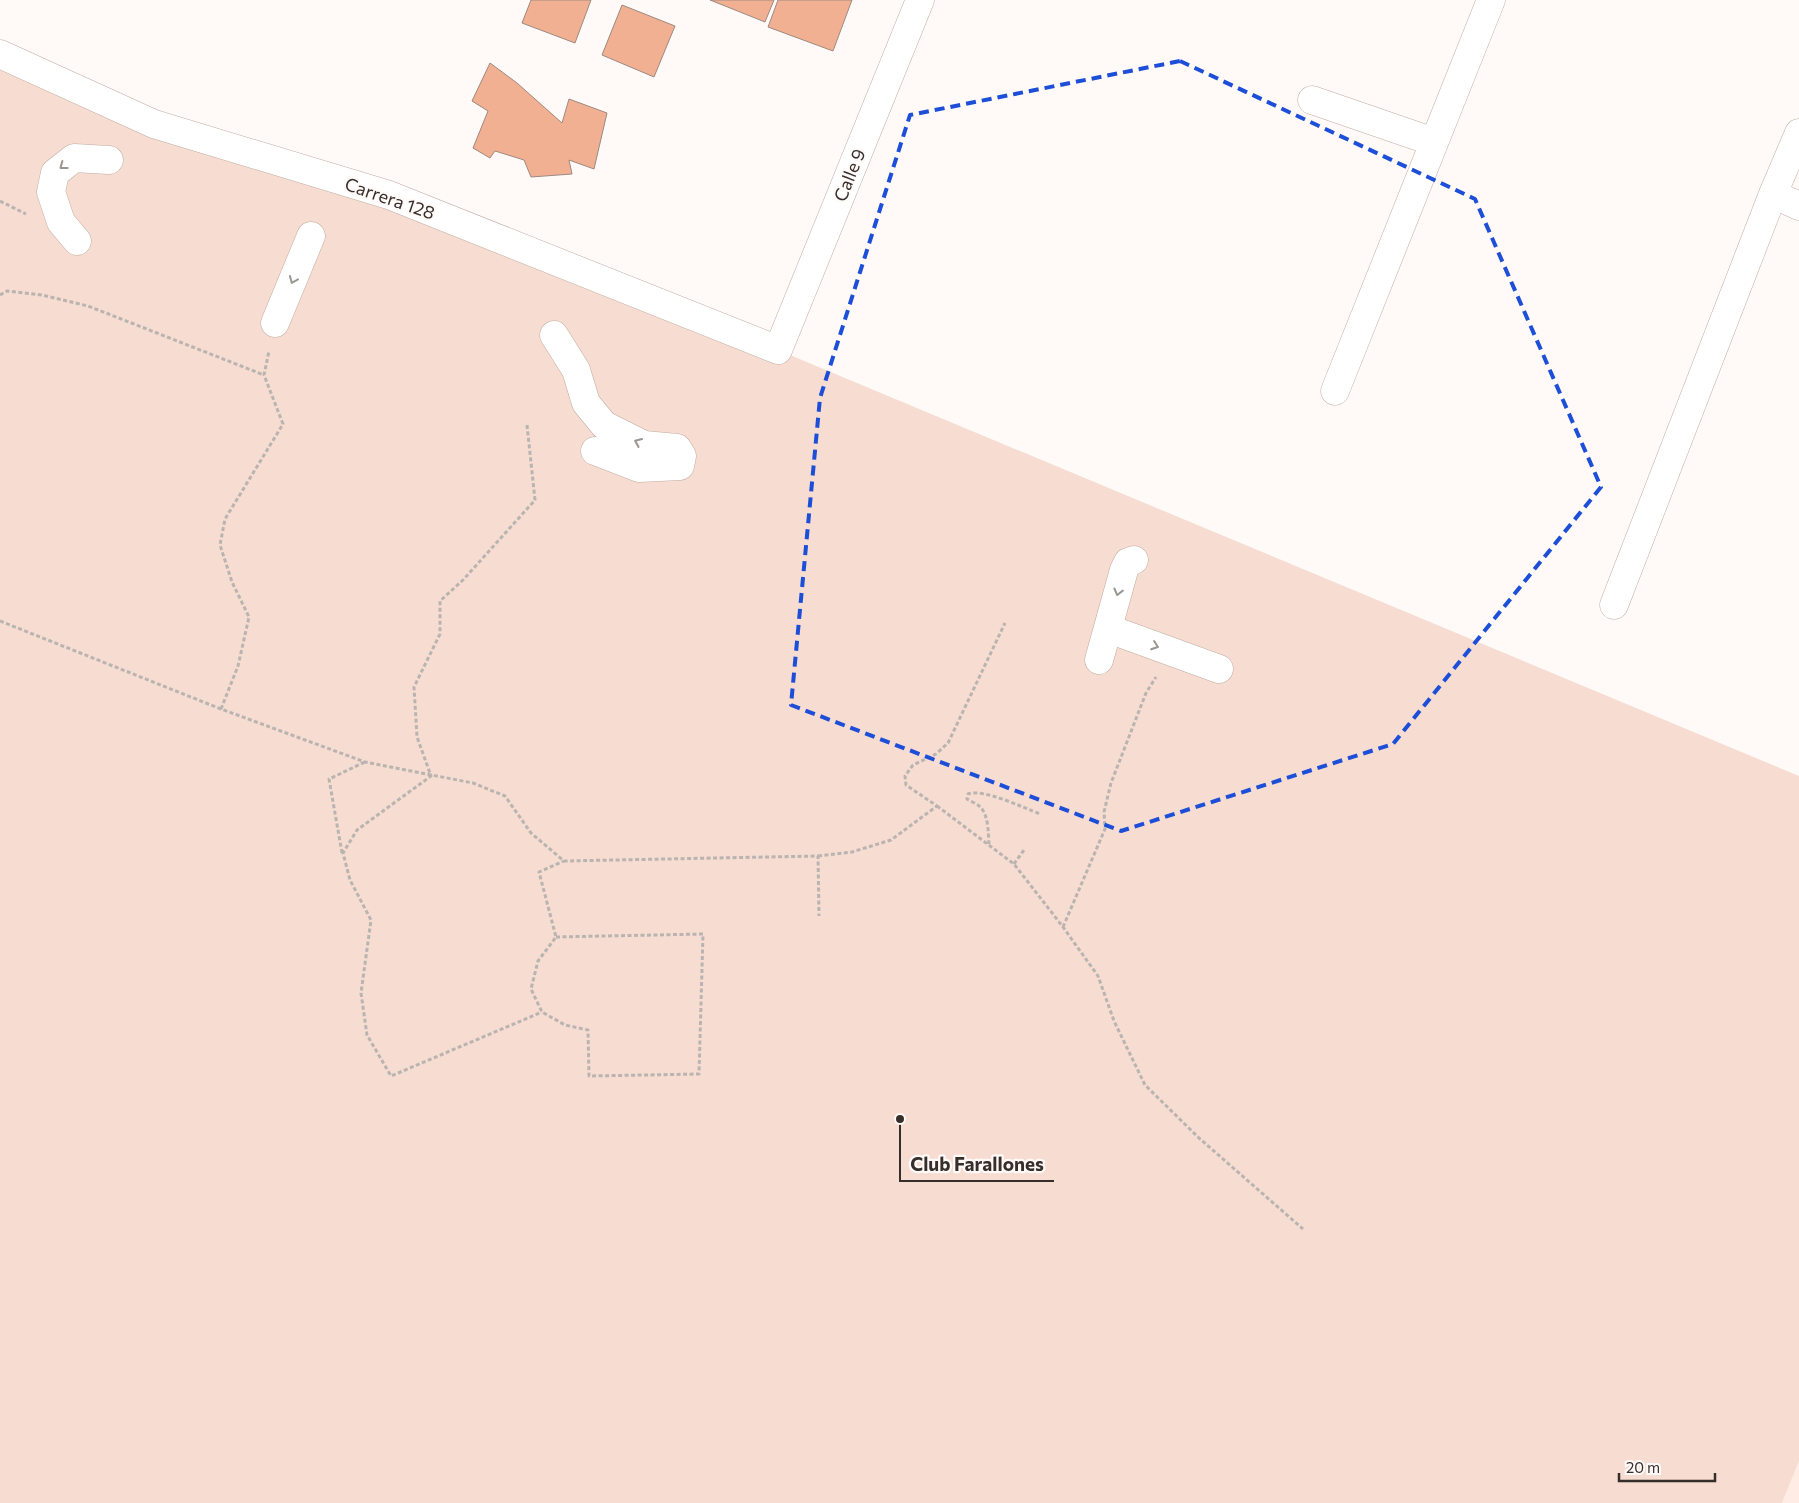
<svg xmlns="http://www.w3.org/2000/svg" width="1799" height="1503" viewBox="0 0 1799 1503" font-family="Commissioner,sans-serif">
<rect width="100%" height="100%" fill="#fffaf8"/>
<path fill="#ffede5" d="M 1799,1461 L 1799,1503 L 1782,1503 Z"/>
<path fill="#f7dcd1" d="M 0,54 L 778,350 L 1799,776 L 1799,1461 L 1782,1503 L 0,1503 Z"/>
<path fill="#f2b092" stroke="#9d8980" d="M 531,0 L 591,0 L 575,43 L 522,23 Z
M 710,0 L 774,0 L 765,22 Z
M 778,0 L 852,0 L 833,51 L 768,27 Z
M 622,5 L 675,26 L 654,77 L 602,55 Z
M 490,63 L 517,83 L 562,123 L 569,99 L 607,113 L 594,169 L 569,160 L 572,174 L 531,177 L 524,160 L 495,151 L 490,158 L 473,148 L 488,111 L 472,101 Z"/>
<g fill="none" stroke-linecap="round" stroke-linejoin="round">
<defs>
<path id="minor" d="M 0,54 L 154,124 L 389,195 L 778,350 L 920,0
M 1312,100 L 1434,142
M 1773,194 L 1799,206
M 77,241 L 61,222 L 51,192 L 55,173 L 74,158 L 109,160
M 275,323 L 311,236
M 554,335 L 576,370 L 586,403 L 604,425 L 644,445 L 677,448 L 682,456 L 680,466 L 639,468 L 595,451
M 1335,391 L 1491,0
M 1614,605 L 1773,194 L 1799,133
M 1109,629 L 1219,669
M 1099,660 L 1124,570 L 1128,562 L 1134,560"/>
</defs>
<use href="#minor" stroke="#c1aca2" stroke-width="29"/>
<path stroke="#bab4b1" stroke-width="3" stroke-dasharray="4 2.5" stroke-linecap="butt" d="M 0,201 L 26,214
M 0,295 L 7,291 L 42,295 L 88,306 L 264,375
M 527,425 L 535,500 L 463,580 L 440,601 L 440,634 L 414,687 L 417,737 L 431,776 L 357,830 L 343,853 L 350,880 L 371,920 L 361,993 L 367,1035 L 391,1076 L 542,1012
M 0,621 L 221,709 L 365,762 L 473,783 L 505,796 L 531,833 L 564,861 L 818,856 L 819,916
M 221,709 L 238,666 L 249,617 L 232,582 L 220,545 L 225,519 L 283,424 L 264,375 L 269,351
M 937,806 L 1014,864 L 1063,927 L 1098,976 L 1114,1021 L 1145,1085 L 1199,1138 L 1303,1229
M 989,844 C 988,832 989,813 978,805 C 975,803 970,801 967,799 L 968,794 C 983,788 1024,808 1040,814
M 342,853 L 329,779 L 365,762
M 818,856 L 852,852 L 891,840 L 937,806 L 906,785 L 905,776 L 913,765 L 936,754 L 948,743 L 1005,623
M 1014,864 L 1024,850
M 1063,927 L 1105,829 L 1104,812 L 1111,783 L 1146,693 L 1156,677
M 556,937 L 703,934 L 699,1074 L 589,1076 L 588,1030 L 565,1025 L 542,1012 L 531,989 L 538,961 L 556,937 L 539,872 L 564,861"/>
<use href="#minor" stroke="#fff" stroke-width="28"/>
</g>
<defs><path id="oneway-chevron" d="M-2-3.5L2.5 0L-2 3.5" fill="none" stroke-width="1.6" stroke-linecap="round" stroke-linejoin="round" transform="scale(1.25)"/></defs>
<g stroke="#9a9694">
<use href="#oneway-chevron" transform="translate(63 166) rotate(143)"/>
<use href="#oneway-chevron" transform="translate(293 280) rotate(113)"/>
<use href="#oneway-chevron" transform="translate(638 442) rotate(-156)"/>
<use href="#oneway-chevron" transform="translate(1118 592) rotate(104)"/>
<use href="#oneway-chevron" transform="translate(1155 646) rotate(20)"/>
</g>
<path fill="none" stroke="#1d4ed8" stroke-width="4" stroke-dasharray="10 6" stroke-linejoin="round" d="M 1180,61 L 1475,199 L 1601,487 L 1393,744 L 1121,831 L 791,705 L 820,398 L 910,115 Z"/>
<g text-anchor="middle" dominant-baseline="central" stroke-width="4.5" stroke-linejoin="round" paint-order="stroke">
<g font-size="18" fill="#362e2a" stroke="#fffaf8">
<text transform="translate(849 175) rotate(-68)">Calle 9</text>
<text transform="translate(390 198) rotate(19)">Carrera 128</text>
</g>
</g>
<path fill="none" stroke="#362e2a" stroke-width="2" d="M900 1119L900 1181H1054"/>
<circle fill="#362e2a" stroke="#fffaf8" stroke-width="2" cx="900" cy="1119" r="5"/>
<g font-size="19" text-anchor="middle" font-weight="bold" fill="#362e2a" stroke="#fffaf8" stroke-width="4.5" stroke-linejoin="round" paint-order="stroke">
<text x="977" y="1171">Club Farallones</text>
</g>
<path d="M1619 1473v8h96v-8" fill="none" stroke="#362e2a" stroke-width="2.5"/>
<text x="1626" y="1473" font-size="15" fill="#362e2a" stroke="#fffaf8" stroke-width="4" paint-order="stroke">20 m</text>
</svg>
